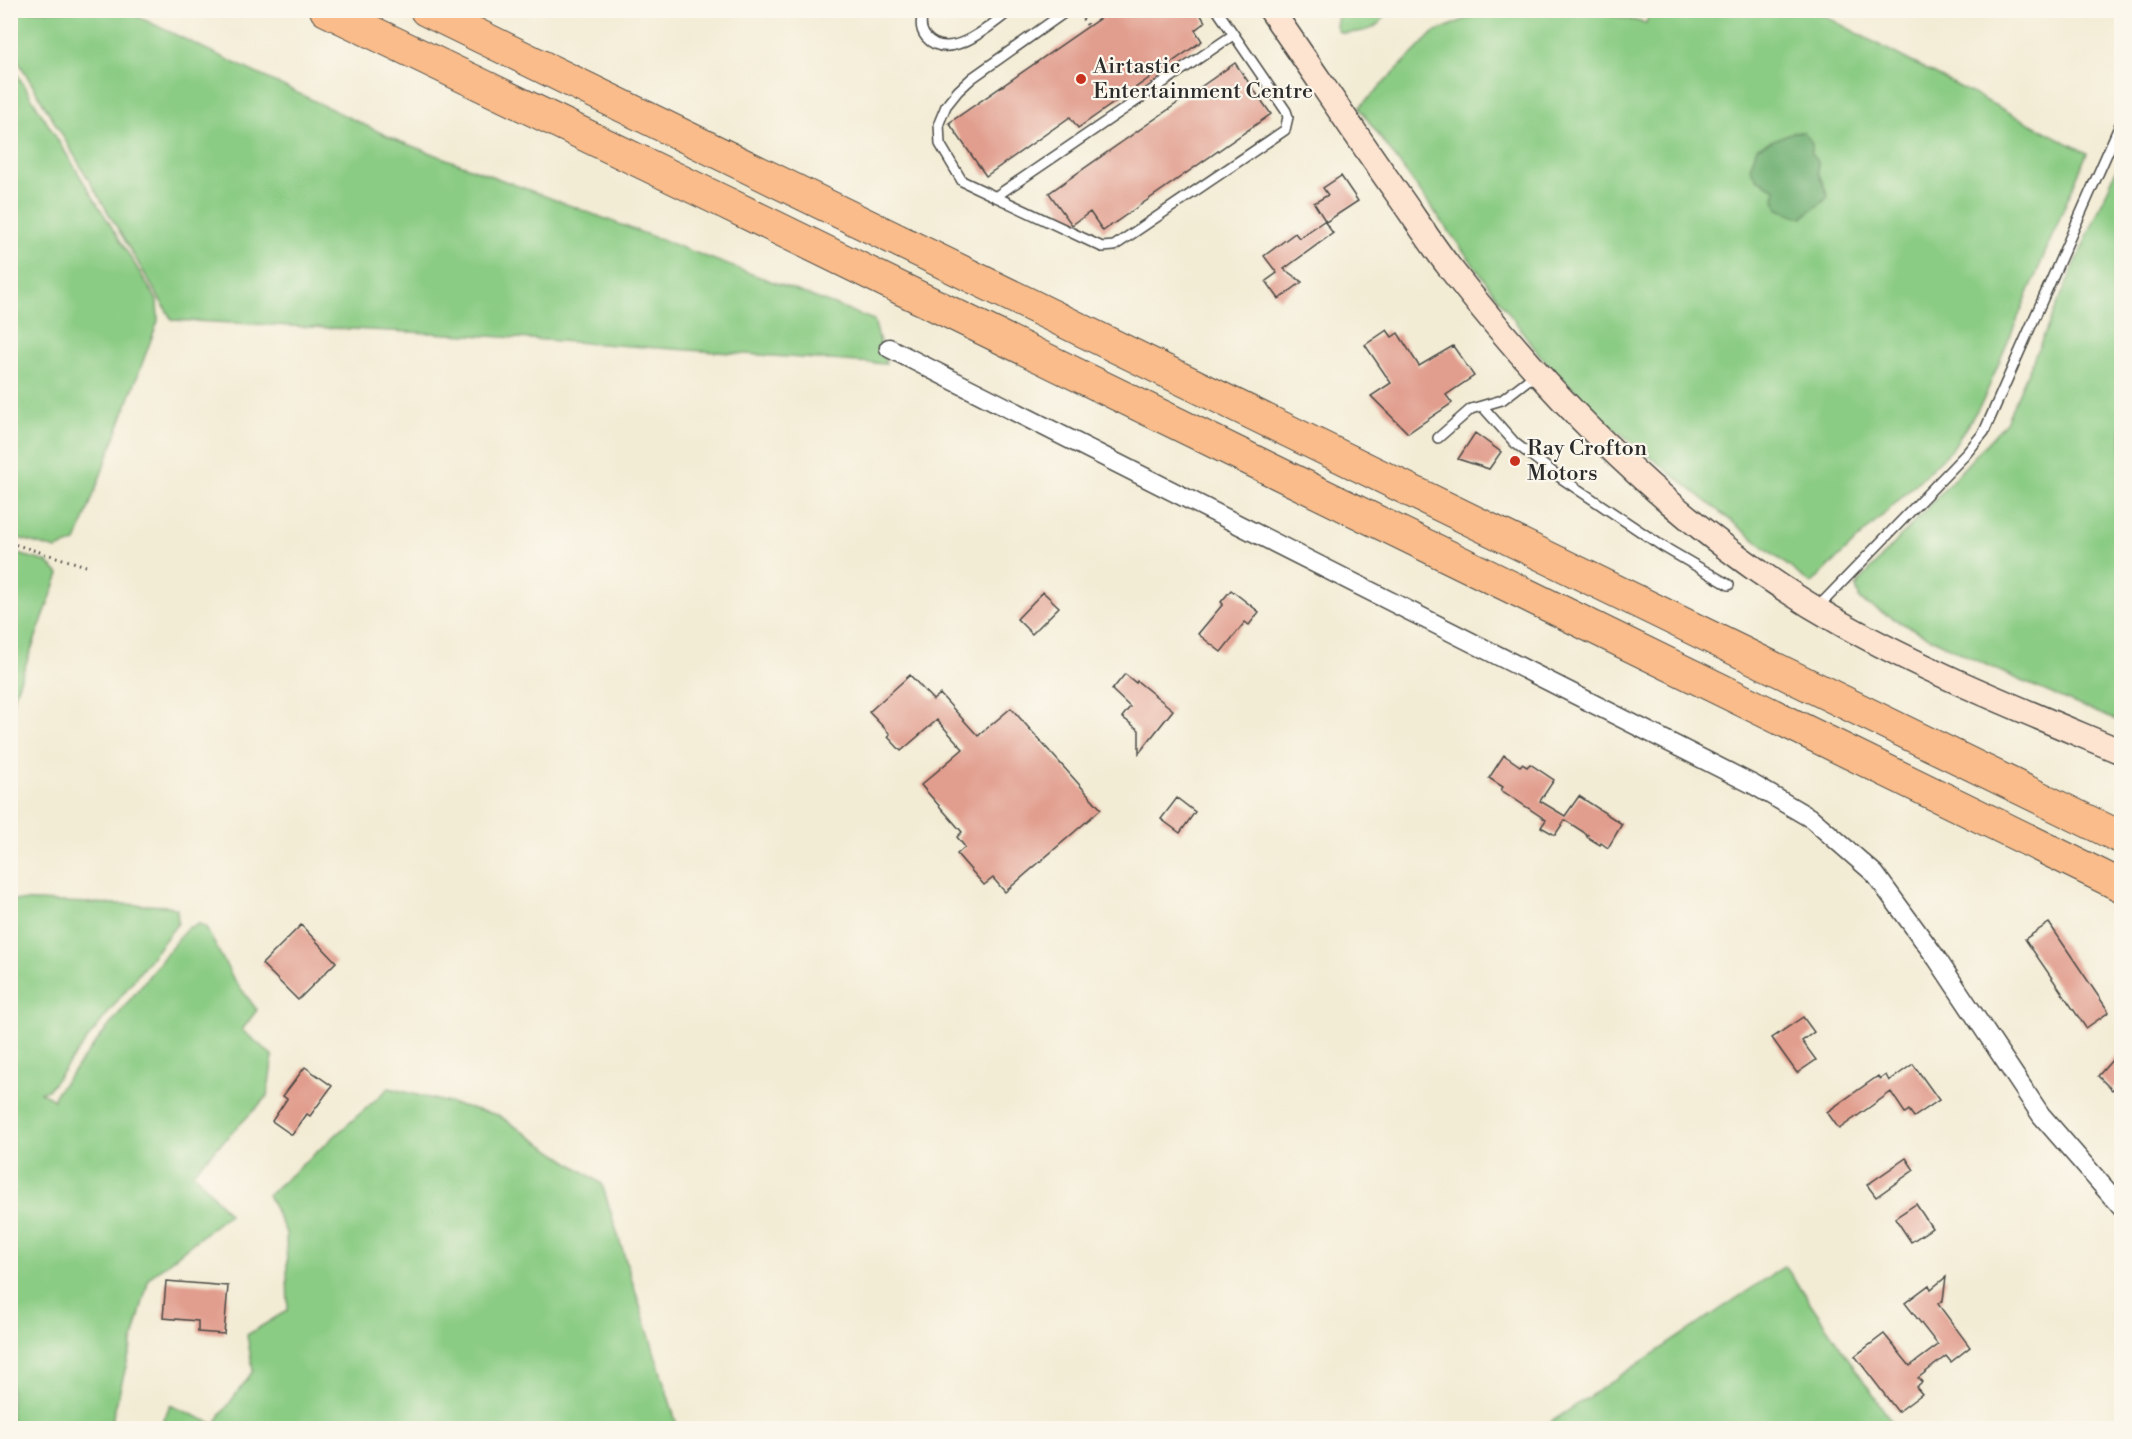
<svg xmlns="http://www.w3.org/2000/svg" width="2132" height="1439" viewBox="0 0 2132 1439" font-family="'Libre Bodoni',serif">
<rect width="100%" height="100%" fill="#fbf7ec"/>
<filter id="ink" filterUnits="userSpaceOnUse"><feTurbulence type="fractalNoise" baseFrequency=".0167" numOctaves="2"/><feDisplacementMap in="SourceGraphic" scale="12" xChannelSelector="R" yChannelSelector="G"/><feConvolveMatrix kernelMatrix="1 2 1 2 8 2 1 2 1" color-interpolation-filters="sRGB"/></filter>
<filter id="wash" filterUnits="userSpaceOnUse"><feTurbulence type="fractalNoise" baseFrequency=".008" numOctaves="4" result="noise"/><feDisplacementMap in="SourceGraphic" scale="24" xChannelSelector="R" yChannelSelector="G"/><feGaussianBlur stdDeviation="1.35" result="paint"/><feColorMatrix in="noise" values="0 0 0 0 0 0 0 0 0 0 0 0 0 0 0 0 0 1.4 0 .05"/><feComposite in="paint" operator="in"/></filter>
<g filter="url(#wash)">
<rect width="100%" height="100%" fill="#f3ecd5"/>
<path fill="#8bcc84" stroke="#5b7c58" stroke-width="1.5" d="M 10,11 L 126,11 L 396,140 L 874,320 L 886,364 L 488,336 L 172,320 L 11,49 Z
M 1339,11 L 1384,11 C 1384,30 1359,33 1343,33 L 1338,31 L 1336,26 Z
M 1484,11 L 1592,11 L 1646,23 L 1650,11 L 1816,11 L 1877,44 L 2087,153 L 1983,401 L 1952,449 L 1811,584 L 1606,422 L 1538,353 L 1359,108 L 1433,33 Z
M 10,63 L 157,300 L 158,321 L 76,542 L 56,549 L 11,536 Z
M 2121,159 L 2122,722 L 2121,722 C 2031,687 1944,648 1860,600 L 1856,587 L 1861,580 L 2006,422 Z
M 11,552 L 47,562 L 59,574 L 11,705 Z
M 11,900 L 169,906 L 177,909 L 178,923 L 48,1090 L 40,1092 L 54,1100 L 55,1094 L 187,928 L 199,924 L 205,926 L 233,978 L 257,1010 L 242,1030 L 273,1056 L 267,1097 L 193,1172 L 229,1214 L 149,1278 L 110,1428 L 11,1428 Z
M 389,1088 L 498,1115 L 602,1184 L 678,1428 L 214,1428 L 217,1420 L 253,1371 L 247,1335 L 288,1310 L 286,1233 L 268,1195 Z
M 1785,1266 L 1896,1428 L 1542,1428 Z
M 170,1405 L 214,1424 L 212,1428 L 160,1428 Z"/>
<path fill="#70b072" stroke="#4e6e4e" stroke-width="1.5" d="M 1793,132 L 1804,132 L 1812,143 L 1812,154 L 1818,162 L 1818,172 L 1828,196 C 1821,207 1810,208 1803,218 L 1778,209 L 1774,199 L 1776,189 L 1758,180 L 1750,168 L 1757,147 Z"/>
<g id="blocks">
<path fill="#e19d8d" d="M 1112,10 L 1198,10 L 1205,22 L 1195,30 L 1202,41 L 1078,128 L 1070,117 L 986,176 L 949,123 Z
M 1235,63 L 1271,114 L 1103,231 L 1090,212 L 1072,225 L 1049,193 Z
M 1341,176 L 1358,201 L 1326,222 L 1314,203 L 1328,195 L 1323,188 Z
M 1324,221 L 1333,233 L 1284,269 L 1302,282 L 1279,299 L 1266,281 L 1277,273 L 1264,256 L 1295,233 L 1299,238 Z
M 1387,330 L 1392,337 L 1398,333 L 1419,366 L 1453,346 L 1474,376 L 1446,395 L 1452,403 L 1408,433 L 1371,396 L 1391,383 L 1365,345 Z
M 1475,433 L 1501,452 L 1489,469 L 1458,459 Z
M 1231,590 L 1259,612 L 1249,625 L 1245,622 L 1221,652 L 1198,634 L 1223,604 L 1221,602 Z
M 1043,592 L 1059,607 L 1032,634 L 1017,619 Z
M 1125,674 L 1136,683 L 1137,681 L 1173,710 L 1139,753 L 1139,730 L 1122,717 L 1130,707 L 1112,690 Z
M 910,675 L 933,700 L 940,694 L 978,736 L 1011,708 L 1101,809 L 1005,892 L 993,878 L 984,885 L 957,854 L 965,847 L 957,837 L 962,832 L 921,785 L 963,749 L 937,720 L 901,751 L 888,737 L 890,734 L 869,712 Z
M 1504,755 L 1520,766 L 1522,764 L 1527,767 L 1530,764 L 1554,780 L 1540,801 L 1565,816 L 1579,796 L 1622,824 L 1608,848 L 1601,843 L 1600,845 L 1587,837 L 1588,835 L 1565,820 L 1555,835 L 1541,827 L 1546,820 L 1501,790 L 1503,787 L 1489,778 Z
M 1177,798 L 1195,812 L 1180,833 L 1161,819 Z
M 2049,923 L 2109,1012 L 2086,1028 L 2025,939 Z
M 301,925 L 336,962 L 298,1000 L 262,964 Z
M 1803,1017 L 1814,1032 L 1802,1041 L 1816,1060 L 1797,1073 L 1772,1038 Z
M 2121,1050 L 2121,1080 L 2112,1090 L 2098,1076 Z
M 1913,1064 L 1939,1100 L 1914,1117 L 1909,1110 L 1905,1113 L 1891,1092 L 1839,1129 L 1827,1112 L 1878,1076 L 1880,1079 L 1886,1075 L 1889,1081 Z
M 305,1067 L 332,1086 L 310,1116 L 307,1114 L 292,1135 L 272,1121 L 287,1099 L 283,1096 Z
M 1906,1158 L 1914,1170 L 1876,1197 L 1867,1185 Z
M 1916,1204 L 1932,1228 L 1911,1242 L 1895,1218 Z
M 1946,1277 L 1943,1300 L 1938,1304 L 1970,1347 L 1951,1362 L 1946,1356 L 1918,1378 L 1922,1382 L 1916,1387 L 1922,1394 L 1898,1412 L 1855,1356 L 1884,1334 L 1910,1366 L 1938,1345 L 1905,1303 L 1929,1285 L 1931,1289 Z
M 166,1281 L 228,1286 L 224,1334 L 198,1332 L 198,1321 L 163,1318 Z"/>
</g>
</g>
<g filter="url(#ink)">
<use href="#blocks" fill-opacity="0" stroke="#494844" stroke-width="1.5"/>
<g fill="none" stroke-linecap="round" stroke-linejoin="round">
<defs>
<path id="lane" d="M 924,10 C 921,20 919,28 926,37 C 949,64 992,24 1011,10
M 1068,10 L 972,78 L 958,91 L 946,106 L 939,123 L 940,144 L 962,181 L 1102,247 L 1114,246 L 1285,130 L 1288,117 L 1286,111 L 1217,10
M 995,197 L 1233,35
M 1482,406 L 1515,443 L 1558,476 L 1662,546 L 1729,585
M 1438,438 L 1471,409 L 1502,400 L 1537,373
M 1818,607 L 1966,454 L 1984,432 L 2122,120"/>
<path id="street" d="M 889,348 L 1754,785 L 1812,819 L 1875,874 L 1937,959 L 2041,1115 L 2122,1208"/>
<path id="secondary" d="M 1271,10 C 1314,72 1356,135 1399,196 C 1416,220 1432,245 1450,268 C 1558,407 1687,537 1842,624 C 1931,674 2027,712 2122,752"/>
<path id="highway" d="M 326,10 L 722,201 L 2122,886
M 426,10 L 2122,838"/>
</defs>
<use href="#lane" stroke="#494844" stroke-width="12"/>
<use href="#street" stroke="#494844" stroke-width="21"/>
<use href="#secondary" stroke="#494844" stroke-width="27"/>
<use href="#highway" stroke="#494844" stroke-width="34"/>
<path stroke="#494844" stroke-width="3" stroke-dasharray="1.5 4.5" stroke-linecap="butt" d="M 1079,14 L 1088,26
M 10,543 L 86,566"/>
<use href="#lane" stroke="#fff" stroke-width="9"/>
<use href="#street" stroke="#fff" stroke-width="18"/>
<use href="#secondary" stroke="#fde4d0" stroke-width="24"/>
<use href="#highway" stroke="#f9bc8a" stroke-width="32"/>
</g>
</g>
<g fill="#c8321e" stroke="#fbf7ec" stroke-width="2">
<circle cx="1081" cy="79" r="6"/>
<circle cx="1515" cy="461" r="6"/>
</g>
<g text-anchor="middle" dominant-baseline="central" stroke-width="4.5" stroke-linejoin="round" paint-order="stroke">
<g font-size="22" fill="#2b2b2b" stroke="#fbf7ec" text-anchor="start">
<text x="1093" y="66">Airtastic<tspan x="1093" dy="25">Entertainment Centre</tspan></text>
<text x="1527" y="448">Ray Crofton<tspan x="1527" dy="25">Motors</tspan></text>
</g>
</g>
<rect width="2132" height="1439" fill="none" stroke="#fbf7ec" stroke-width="36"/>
</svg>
